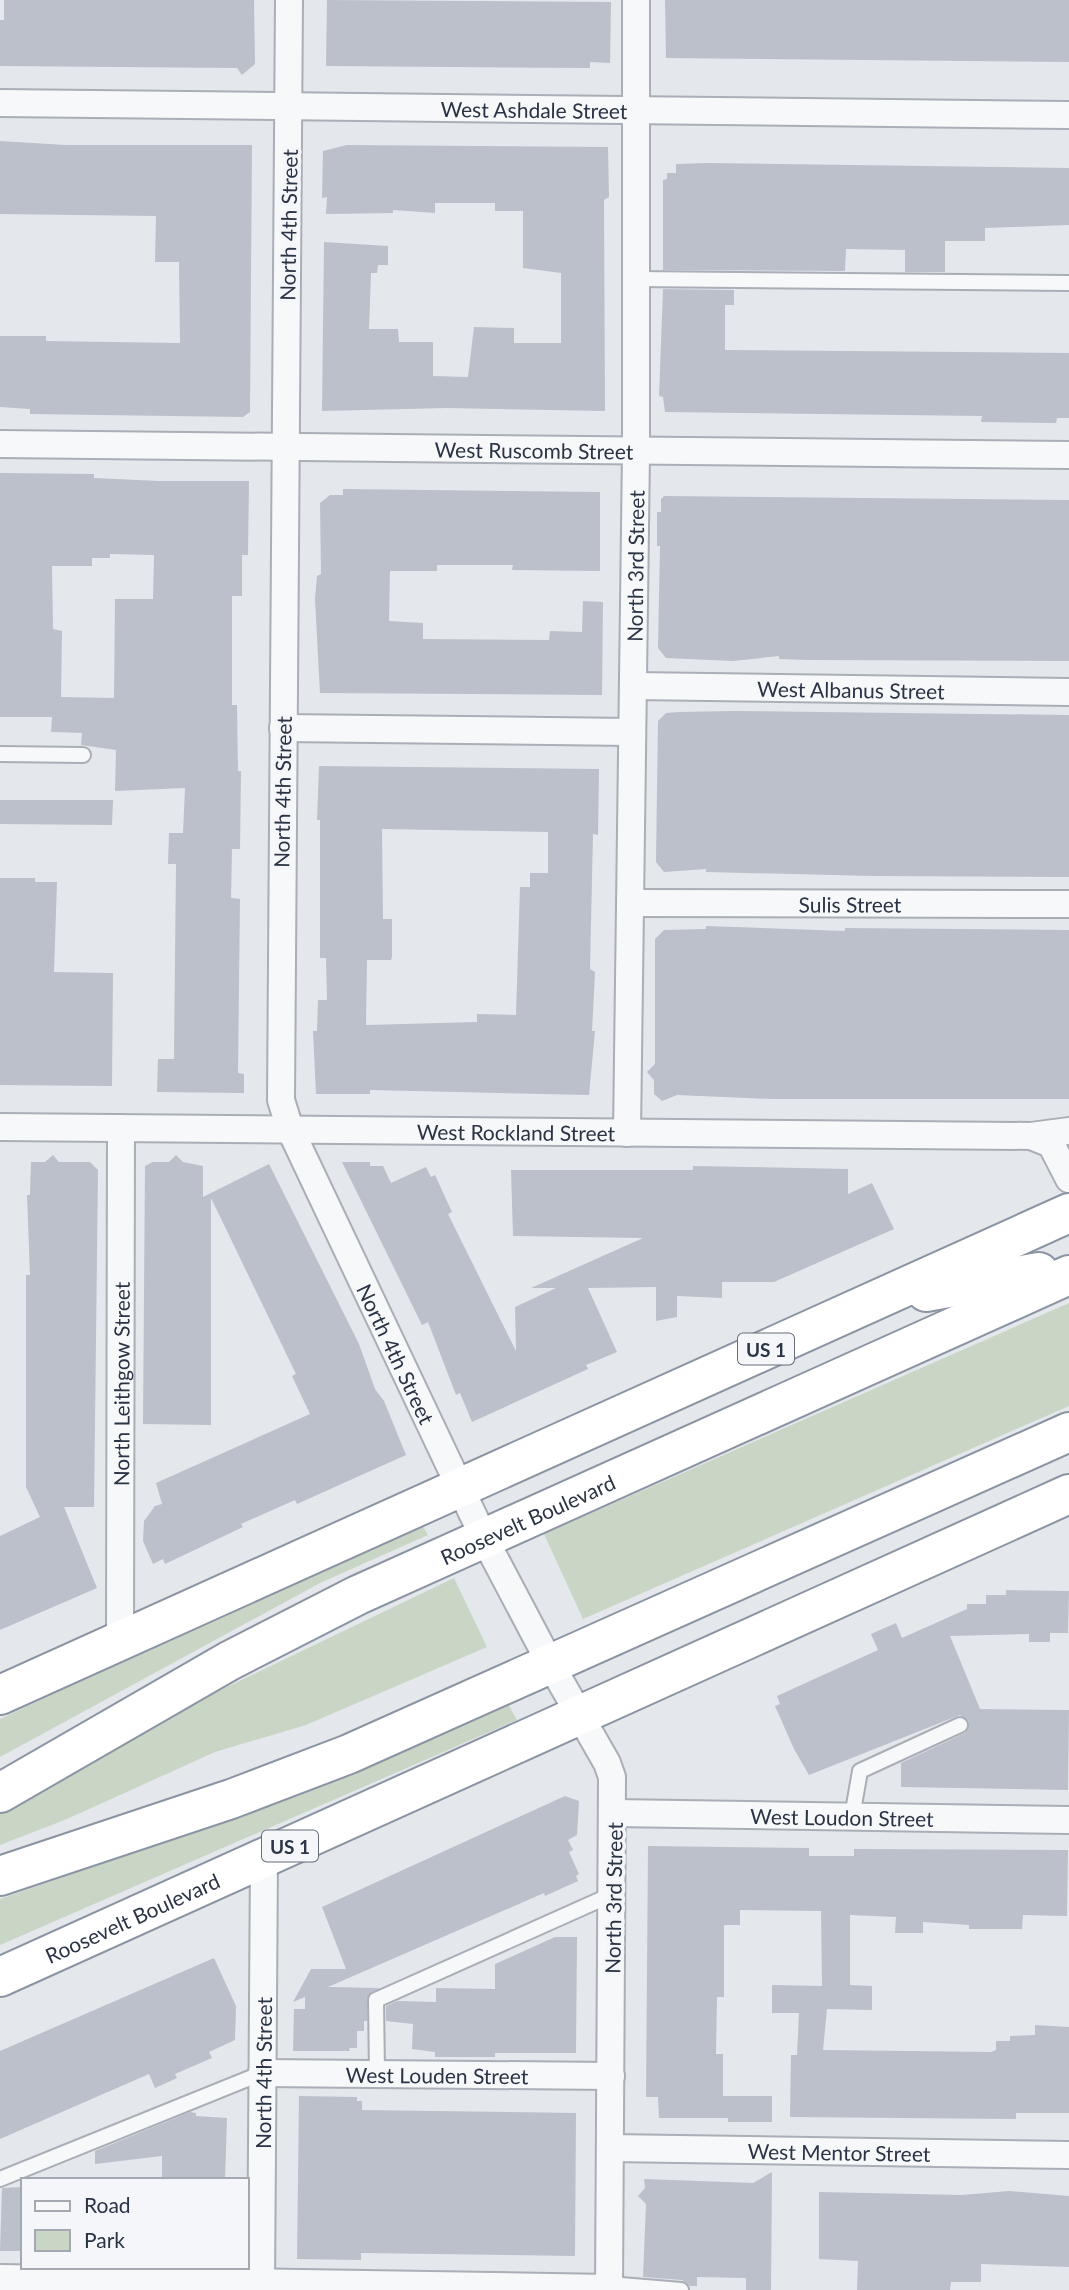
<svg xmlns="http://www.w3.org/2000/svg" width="1069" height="2290" viewBox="0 0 1069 2290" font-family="Lato,sans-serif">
<rect width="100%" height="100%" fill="#e4e7ec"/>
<path fill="#c9d6c5" d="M 1069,1303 L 1069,1406 L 583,1619 L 544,1534 Z
M 420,1522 L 428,1535 L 320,1583 L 0,1757 L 0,1719 Z
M 454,1578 L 487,1647 L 306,1725 L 215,1752 L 67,1819 L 0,1845 L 0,1814 L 210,1695 Z
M 508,1704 L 517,1720 L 0,1945 L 0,1899 L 301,1795 Z"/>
<path fill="#bbc0ca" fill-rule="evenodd" d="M 4,0 L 254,0 L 255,64 L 242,75 L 237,68 L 0,66 L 0,20 L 4,20 Z
M 327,0 L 611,2 L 610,63 L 590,62 L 590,68 L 326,66 Z
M 665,0 L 1069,0 L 1069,62 L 666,58 Z
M 0,141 L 66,145 L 252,145 L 250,412 L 243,417 L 30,414 L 30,409 L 0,407 L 0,336 L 46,336 L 46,341 L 180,343 L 179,262 L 155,262 L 156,216 L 0,214 Z
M 347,145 L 608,147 L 609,197 L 604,200 L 605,411 L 447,408 L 322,411 L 324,242 L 388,246 L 388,265 L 378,265 L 377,273 L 371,273 L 369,329 L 398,329 L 399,342 L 433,342 L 433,376 L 468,377 L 474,327 L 514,328 L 514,343 L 561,343 L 561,273 L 523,268 L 523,211 L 495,211 L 495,203 L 435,203 L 435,213 L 393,210 L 393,213 L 326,214 L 327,197 L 322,198 L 323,151 Z
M 707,163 L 1069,168 L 1069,225 L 985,228 L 985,241 L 945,241 L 945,272 L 905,272 L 905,250 L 846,249 L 845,271 L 663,270 L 663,180 L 667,179 L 667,173 L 676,173 L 676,164 Z
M 663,289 L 734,290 L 734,305 L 725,305 L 725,350 L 1069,353 L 1069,418 L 1057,418 L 1056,423 L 981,422 L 982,416 L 665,412 L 663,397 L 659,396 Z
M 0,473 L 94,474 L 94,478 L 159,481 L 249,481 L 248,555 L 242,555 L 242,596 L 232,596 L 232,705 L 237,705 L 238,771 L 241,771 L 240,849 L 232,849 L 231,898 L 240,899 L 238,1073 L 244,1074 L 244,1093 L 157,1092 L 158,1059 L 174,1059 L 176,864 L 168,864 L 169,833 L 183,833 L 185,788 L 115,791 L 116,750 L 81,745 L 82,733 L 51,732 L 52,717 L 0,717 ZM 110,554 L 154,555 L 153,599 L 115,599 L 114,698 L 61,697 L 62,631 L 53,629 L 52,566 L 92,566 L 92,558 L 110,558 Z
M 343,489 L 600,492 L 600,571 L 512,570 L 513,565 L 437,565 L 437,571 L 390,571 L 389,621 L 423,623 L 423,639 L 549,640 L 550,631 L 582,632 L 583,601 L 603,602 L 602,695 L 320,693 L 315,599 L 317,576 L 321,574 L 320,503 L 330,495 L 343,495 Z
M 664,496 L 1069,500 L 1069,661 L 808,660 L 779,659 L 779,656 L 733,661 L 666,658 L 658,648 L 660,546 L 657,546 L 657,512 L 661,512 L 661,499 Z
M 733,711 L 1069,715 L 1069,877 L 874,876 L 706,872 L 706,869 L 664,872 L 656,862 L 658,721 L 666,713 L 680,712 Z
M 319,766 L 599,769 L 598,835 L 593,834 L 590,969 L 595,972 L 592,1031 L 595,1031 L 589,1095 L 370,1090 L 370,1094 L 316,1094 L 313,1031 L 317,1031 L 318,1000 L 327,1000 L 326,958 L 320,958 L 320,820 L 317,820 ZM 382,829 L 548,832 L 548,873 L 530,873 L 530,887 L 520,887 L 516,1015 L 477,1014 L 477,1022 L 366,1025 L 367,960 L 391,960 L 392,957 L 392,919 L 383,919 Z
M 0,800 L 113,800 L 112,825 L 0,824 Z
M 0,878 L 35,878 L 35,882 L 57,882 L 54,972 L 113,973 L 112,1086 L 0,1085 Z
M 706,926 L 845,931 L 845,928 L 1069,930 L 1069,1099 L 772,1099 L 677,1095 L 662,1101 L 654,1094 L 654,1080 L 647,1072 L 655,1064 L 655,939 L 664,930 L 706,929 Z
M 53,1155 L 59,1162 L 90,1162 L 98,1170 L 94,1507 L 64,1507 L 97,1588 L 0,1630 L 0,1536 L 40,1517 L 26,1487 L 26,1275 L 30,1275 L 27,1195 L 30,1195 L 31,1162 L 45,1162 Z
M 176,1155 L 183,1162 L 203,1166 L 203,1197 L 269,1164 L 359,1344 L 375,1389 L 384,1401 L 406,1455 L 297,1504 L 295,1500 L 241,1524 L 243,1527 L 165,1564 L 163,1559 L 153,1564 L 143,1541 L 144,1521 L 155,1506 L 162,1504 L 156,1483 L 310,1414 L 292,1376 L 296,1374 L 211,1198 L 211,1425 L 143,1424 L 145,1166 L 153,1162 L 169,1162 Z
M 342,1162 L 370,1162 L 370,1166 L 383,1166 L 391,1183 L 426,1167 L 431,1177 L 435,1175 L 452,1212 L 448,1214 L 516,1351 L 515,1307 L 556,1288 L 531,1288 L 643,1238 L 513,1236 L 511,1170 L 693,1170 L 693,1166 L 848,1169 L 848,1194 L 872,1183 L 894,1229 L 774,1282 L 722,1282 L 722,1298 L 677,1296 L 677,1317 L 656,1321 L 656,1287 L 588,1288 L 617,1352 L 586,1365 L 588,1369 L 472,1422 L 460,1393 L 456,1395 L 428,1322 L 422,1325 Z
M 1006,1590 L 1069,1591 L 1068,1633 L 1050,1633 L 1050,1642 L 1029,1642 L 1029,1634 L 950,1636 L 980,1709 L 1069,1710 L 1068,1790 L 901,1787 L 901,1763 L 965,1733 L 969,1722 L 960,1715 L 809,1775 L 794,1749 L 775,1706 L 780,1704 L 777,1696 L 878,1650 L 871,1634 L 896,1623 L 902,1638 L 967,1609 L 967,1604 L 986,1604 L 986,1595 L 1006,1595 Z
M 565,1796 L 579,1801 L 577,1835 L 568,1840 L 573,1850 L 569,1852 L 579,1874 L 576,1876 L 578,1881 L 545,1896 L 544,1893 L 328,1987 L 380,1988 L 368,1996 L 367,2021 L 364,2021 L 364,2031 L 357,2031 L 357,2048 L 349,2048 L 350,2051 L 293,2051 L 294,2009 L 305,2009 L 305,1997 L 293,2002 L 311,1969 L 346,1969 L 322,1907 Z
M 648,1846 L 809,1848 L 809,1856 L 854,1856 L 854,1849 L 1068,1850 L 1067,1916 L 1023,1915 L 1022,1929 L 969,1929 L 969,1925 L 923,1922 L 923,1933 L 895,1933 L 896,1917 L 850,1915 L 850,1985 L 872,1986 L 872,2010 L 827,2009 L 823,2050 L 991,2052 L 996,2050 L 996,2041 L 1010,2041 L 1010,2036 L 1035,2035 L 1035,2025 L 1069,2027 L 1069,2113 L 1016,2113 L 1016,2119 L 790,2117 L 791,2055 L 797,2055 L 799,2013 L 772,2013 L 772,1985 L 822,1986 L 821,1911 L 740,1910 L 740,1925 L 724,1925 L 724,1997 L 717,1997 L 716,2054 L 723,2054 L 723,2096 L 772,2096 L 772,2122 L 728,2122 L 728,2118 L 659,2118 L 658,2097 L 646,2097 Z
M 555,1937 L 577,1937 L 576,2053 L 495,2053 L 495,2057 L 435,2057 L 435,2052 L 412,2049 L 413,2024 L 386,2021 L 386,2006 L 397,2001 L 436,2002 L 436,1988 L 495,1989 L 495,1964 Z
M 214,1958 L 236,2006 L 235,2040 L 209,2052 L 212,2058 L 175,2074 L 177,2078 L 155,2088 L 149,2074 L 0,2139 L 0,2051 Z
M 299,2096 L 357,2097 L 357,2101 L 362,2101 L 362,2110 L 576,2113 L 575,2256 L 361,2253 L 361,2260 L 297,2259 Z
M 190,2112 L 196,2113 L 196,2116 L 227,2118 L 225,2180 L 162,2180 L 162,2156 L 95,2164 L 95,2151 Z
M 772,2172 L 771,2290 L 746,2290 L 746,2278 L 697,2277 L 697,2286 L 690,2286 L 682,2280 L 643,2277 L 646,2204 L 638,2196 L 645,2188 L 644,2179 L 753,2183 Z
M 23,2187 L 23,2251 L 0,2251 L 2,2188 Z
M 1009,2191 L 1069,2196 L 1069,2267 L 981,2264 L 981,2282 L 951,2282 L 950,2290 L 857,2290 L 858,2261 L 819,2259 L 819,2192 L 962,2195 Z"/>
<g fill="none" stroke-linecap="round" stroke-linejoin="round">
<defs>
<path id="lane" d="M 635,279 L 1069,283
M 0,754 L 83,755
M 852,1817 L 860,1771 L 960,1725
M 377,2074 L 376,2000 L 613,1894
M 0,2179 L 262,2073
M 609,2284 L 681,2290"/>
<g id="street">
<path id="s1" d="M 289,0 L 281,1100 L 290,1129 L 484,1538 L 551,1665 L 607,1763 L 612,1777 L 609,2290"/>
<path id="s2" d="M 0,103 L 1069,115"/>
<path id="s3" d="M 0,444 L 1069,455"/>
<path id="s4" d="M 634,686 L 1069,692"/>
<path d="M 283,728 L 632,732"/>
<path id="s5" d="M 631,903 L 1069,904"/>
<path id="s6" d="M 0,1127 L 1031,1136 L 1069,1131"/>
<path id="s7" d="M 627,1133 L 636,452 L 636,0"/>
<path d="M 1031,1136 L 1051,1144 L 1069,1179"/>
<path id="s8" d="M 120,1641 L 121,1128"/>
<path id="s9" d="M 614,1813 L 1069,1820"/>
<path id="s10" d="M 262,2073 L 611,2076"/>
<path id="s11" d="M 610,2148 L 1069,2155"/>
<path d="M 0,2278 L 609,2288"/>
<path id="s12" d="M 261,2290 L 264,1858"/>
</g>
<g id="highway">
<path d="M 926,1292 L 1039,1272"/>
<path d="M 0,1695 L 1069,1213"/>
<path id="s13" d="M 0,1793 L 229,1661 L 358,1595 L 1069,1275"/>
<path d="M 0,1876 L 231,1799 L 349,1754 L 1069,1432"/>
<path id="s14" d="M 0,1977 L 1069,1494"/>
</g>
</defs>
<use href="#lane" stroke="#a9aeb7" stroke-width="18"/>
<use href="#street" stroke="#a9aeb7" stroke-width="30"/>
<use href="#highway" stroke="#8b94a3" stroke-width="42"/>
<use href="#lane" stroke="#f7f8fa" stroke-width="14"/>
<use href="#street" stroke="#f7f8fa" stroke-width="26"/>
<use href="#highway" stroke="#fff" stroke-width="38"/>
</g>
<g text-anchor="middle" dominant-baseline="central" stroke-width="7" stroke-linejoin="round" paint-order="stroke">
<g fill="#f4f6f9" stroke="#676e7b" stroke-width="2">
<rect x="738" y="1333.5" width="56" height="31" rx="5"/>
<rect x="262" y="1830.5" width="56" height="31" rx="5"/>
</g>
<g font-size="19" font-weight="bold" fill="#2b3445">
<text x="766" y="1349">US 1</text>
<text x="290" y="1846">US 1</text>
</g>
<g font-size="21" fill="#2b3445" stroke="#f4f6f9">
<text stroke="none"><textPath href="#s2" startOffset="534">West Ashdale Street</textPath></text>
<text transform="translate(288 225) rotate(-89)">North 4th Street</text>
<text stroke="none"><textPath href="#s3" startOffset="534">West Ruscomb Street</textPath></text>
<text stroke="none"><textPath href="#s7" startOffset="567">North 3rd Street</textPath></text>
<text stroke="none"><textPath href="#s4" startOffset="217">West Albanus Street</textPath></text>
<text transform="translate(282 792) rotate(-89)">North 4th Street</text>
<text stroke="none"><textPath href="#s5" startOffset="219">Sulis Street</textPath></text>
<text stroke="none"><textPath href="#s6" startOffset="516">West Rockland Street</textPath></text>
<text stroke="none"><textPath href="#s1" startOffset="1379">North 4th Street</textPath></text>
<text stroke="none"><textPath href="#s8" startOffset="257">North Leithgow Street</textPath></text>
<text stroke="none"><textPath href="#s13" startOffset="595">Roosevelt Boulevard</textPath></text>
<text stroke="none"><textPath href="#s9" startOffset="228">West Loudon Street</textPath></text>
<text transform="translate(613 1898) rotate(-89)">North 3rd Street</text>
<text stroke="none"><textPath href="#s14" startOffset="145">Roosevelt Boulevard</textPath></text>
<text stroke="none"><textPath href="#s12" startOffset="217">North 4th Street</textPath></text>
<text stroke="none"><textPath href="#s10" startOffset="175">West Louden Street</textPath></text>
<text stroke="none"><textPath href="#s11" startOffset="229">West Mentor Street</textPath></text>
</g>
</g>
<rect x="21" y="2178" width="228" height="91" fill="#f4f6f9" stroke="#a4a8b1" stroke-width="2"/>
<rect x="35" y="2201" width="35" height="10" fill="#f7f8fa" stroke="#a4a8b1" stroke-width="2"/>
<text x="84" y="2213" font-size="21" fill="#2b3445">Road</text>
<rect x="35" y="2230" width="35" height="21" fill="#c9d6c5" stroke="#a4a8b1" stroke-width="2"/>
<text x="84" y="2248" font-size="21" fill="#2b3445">Park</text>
</svg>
